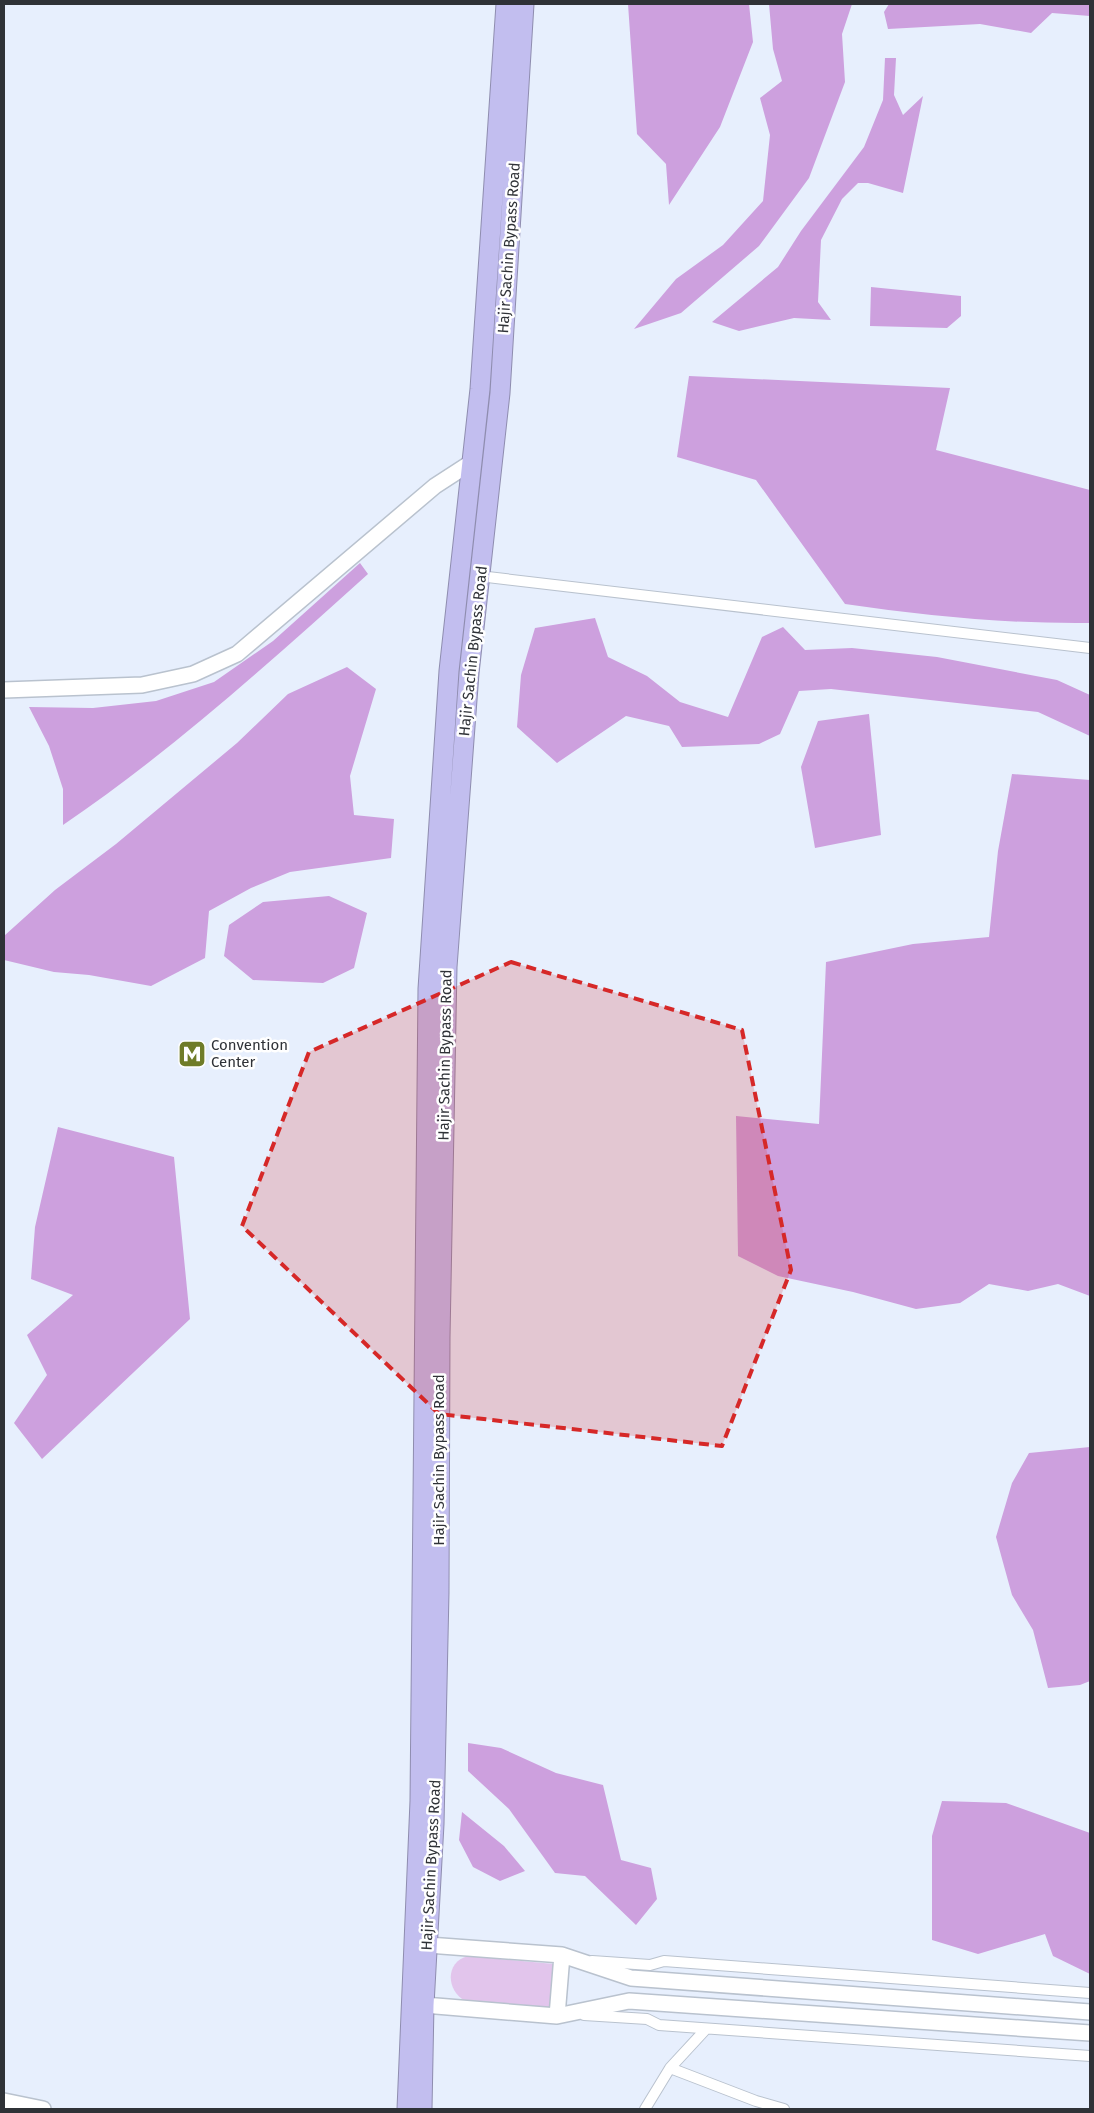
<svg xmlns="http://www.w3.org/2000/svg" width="1094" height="2113" viewBox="0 0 1094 2113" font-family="'Fira Sans',sans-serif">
<rect width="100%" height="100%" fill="#e7effd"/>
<path fill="#e2c5ec" d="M 468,1956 L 554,1964 L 552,2008 L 465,2001 C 446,1990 445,1962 468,1956 Z"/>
<path fill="#cda0de" d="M 628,4 L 749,4 L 753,42 L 720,127 L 669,205 L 666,164 L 637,134 Z
M 769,4 L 852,4 L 842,34 L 845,82 L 809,178 L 759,246 L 681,313 L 634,329 L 676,279 L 723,245 L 763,201 L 770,135 L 760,98 L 782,81 L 773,49 Z
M 889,4 L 1090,4 L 1090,16 L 1052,13 L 1031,33 L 980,24 L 888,29 L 884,12 Z
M 885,58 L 896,58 L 894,95 L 903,115 L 923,96 L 903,193 L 868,183 L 858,183 L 842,199 L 821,240 L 818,302 L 831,320 L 794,318 L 739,331 L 712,322 L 778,267 L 801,231 L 864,147 L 883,100 Z
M 871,287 L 961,296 L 961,316 L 947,328 L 870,326 Z
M 689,376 L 950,388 L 936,450 L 1090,490 L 1090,623 C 1008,624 927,616 845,604 L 756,480 L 677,457 Z
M 360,563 L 368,574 C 270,662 172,751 63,825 L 63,789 L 49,746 L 29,707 L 93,708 L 156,701 L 214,682 L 273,641 Z
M 595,618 L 608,657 L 647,676 L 680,702 L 728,717 L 762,637 L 783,627 L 805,650 L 852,648 L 937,657 L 1057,680 L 1090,695 L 1090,736 L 1038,712 L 831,689 L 799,691 L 780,734 L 759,744 L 682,747 L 669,726 L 626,716 L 557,763 L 517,727 L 521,675 L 535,628 Z
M 347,667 L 376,689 L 350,776 L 354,815 L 394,819 L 391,858 L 290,872 L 251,888 L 209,911 L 205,958 L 151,986 L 89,975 L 54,972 L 4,960 L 4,936 L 55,890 L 116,844 L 237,743 L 288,694 Z
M 869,714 L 881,835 L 815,848 L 801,767 L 818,721 Z
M 1012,774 L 1090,780 L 1090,1296 L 1058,1284 L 1028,1291 L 989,1284 L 960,1303 L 916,1309 L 853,1292 L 778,1276 L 738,1256 L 736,1116 L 819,1124 L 826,962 L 913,944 L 989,937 L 998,851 Z
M 329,896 L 367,913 L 354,968 L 323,983 L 253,980 L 224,956 L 229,925 L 263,902 Z
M 58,1127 L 174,1157 L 190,1319 L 42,1459 L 14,1423 L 47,1375 L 27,1335 L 73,1295 L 31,1279 L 35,1227 Z
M 1090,1447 L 1090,1681 L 1080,1685 L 1048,1688 L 1033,1630 L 1012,1595 L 996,1537 L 1012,1483 L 1029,1453 Z
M 468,1743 L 501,1748 L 556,1773 L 603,1785 L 621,1860 L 651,1868 L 657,1899 L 636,1925 L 585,1876 L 555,1873 L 509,1809 L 468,1771 Z
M 942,1801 L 1006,1803 L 1090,1833 L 1090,1974 L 1053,1956 L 1045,1934 L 978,1954 L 932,1940 L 932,1836 Z
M 462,1812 L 504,1846 L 525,1871 L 500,1881 L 473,1867 L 459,1840 Z"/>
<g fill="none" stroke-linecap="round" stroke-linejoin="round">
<defs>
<path id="street" d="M 479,576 L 1090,648
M 592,1961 L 650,1965 L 664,1961 L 1090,1993
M 584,2015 L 647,2019 L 659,2025 L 1090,2056
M 706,2029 L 670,2068 L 756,2101 L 784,2109
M 645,2109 L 670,2068"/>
<path id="secondary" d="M 4,690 L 142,685 L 193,674 L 237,654 L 435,486 L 472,462
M 428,1945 L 562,1955 L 631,1978 L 1090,2012
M 424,2005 L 557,2016 L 629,2001 L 1090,2033
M 557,2016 L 562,1955
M 4,2101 L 43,2109"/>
<path id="highway" d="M 407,2109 L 420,1801 L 428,989 L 449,671 L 480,389 L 506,4
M 422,2109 L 424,2005 L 434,1824 L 439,1592 L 440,1338 L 447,967 L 469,673 L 500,393 L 524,4"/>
</defs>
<use href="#street" stroke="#b9c2ce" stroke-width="12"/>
<use href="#secondary" stroke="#b9c2ce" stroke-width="18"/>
<use href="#highway" stroke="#8f8daf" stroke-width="21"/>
<use href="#street" stroke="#fff" stroke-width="10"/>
<use href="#secondary" stroke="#fff" stroke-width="15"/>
<use href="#highway" stroke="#c2beef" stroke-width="19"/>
</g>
<path fill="#d62828" fill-opacity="0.2" stroke="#d62828" stroke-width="4" stroke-dasharray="10 6" stroke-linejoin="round" d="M 511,962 L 742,1030 L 791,1270 L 722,1446 L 439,1414 L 242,1226 L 309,1052 Z"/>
<defs>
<symbol id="metro-square" viewBox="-11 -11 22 22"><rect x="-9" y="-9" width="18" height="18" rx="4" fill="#6f7c28" stroke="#fff"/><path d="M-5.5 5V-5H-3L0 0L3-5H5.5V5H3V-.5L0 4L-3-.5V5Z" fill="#fff"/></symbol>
</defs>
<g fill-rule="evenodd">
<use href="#metro-square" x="176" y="1038" width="32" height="32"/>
</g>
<g text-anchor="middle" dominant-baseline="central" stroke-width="5" stroke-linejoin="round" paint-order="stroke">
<g font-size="15" fill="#2f3237" stroke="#fff">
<text transform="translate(509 248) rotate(-86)">Hajir Sachin Bypass Road</text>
<text transform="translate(473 651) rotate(-84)">Hajir Sachin Bypass Road</text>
<text transform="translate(445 1055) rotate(-89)">Hajir Sachin Bypass Road</text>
<text transform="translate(439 1460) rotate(-90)">Hajir Sachin Bypass Road</text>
<text transform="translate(431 1865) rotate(-87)">Hajir Sachin Bypass Road</text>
</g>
<g font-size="15" fill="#2f3237" stroke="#fff" text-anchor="start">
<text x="211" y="1045">Convention<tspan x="211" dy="17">Center</tspan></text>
</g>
</g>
<rect width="1094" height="2113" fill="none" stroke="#2f3237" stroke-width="10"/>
</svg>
